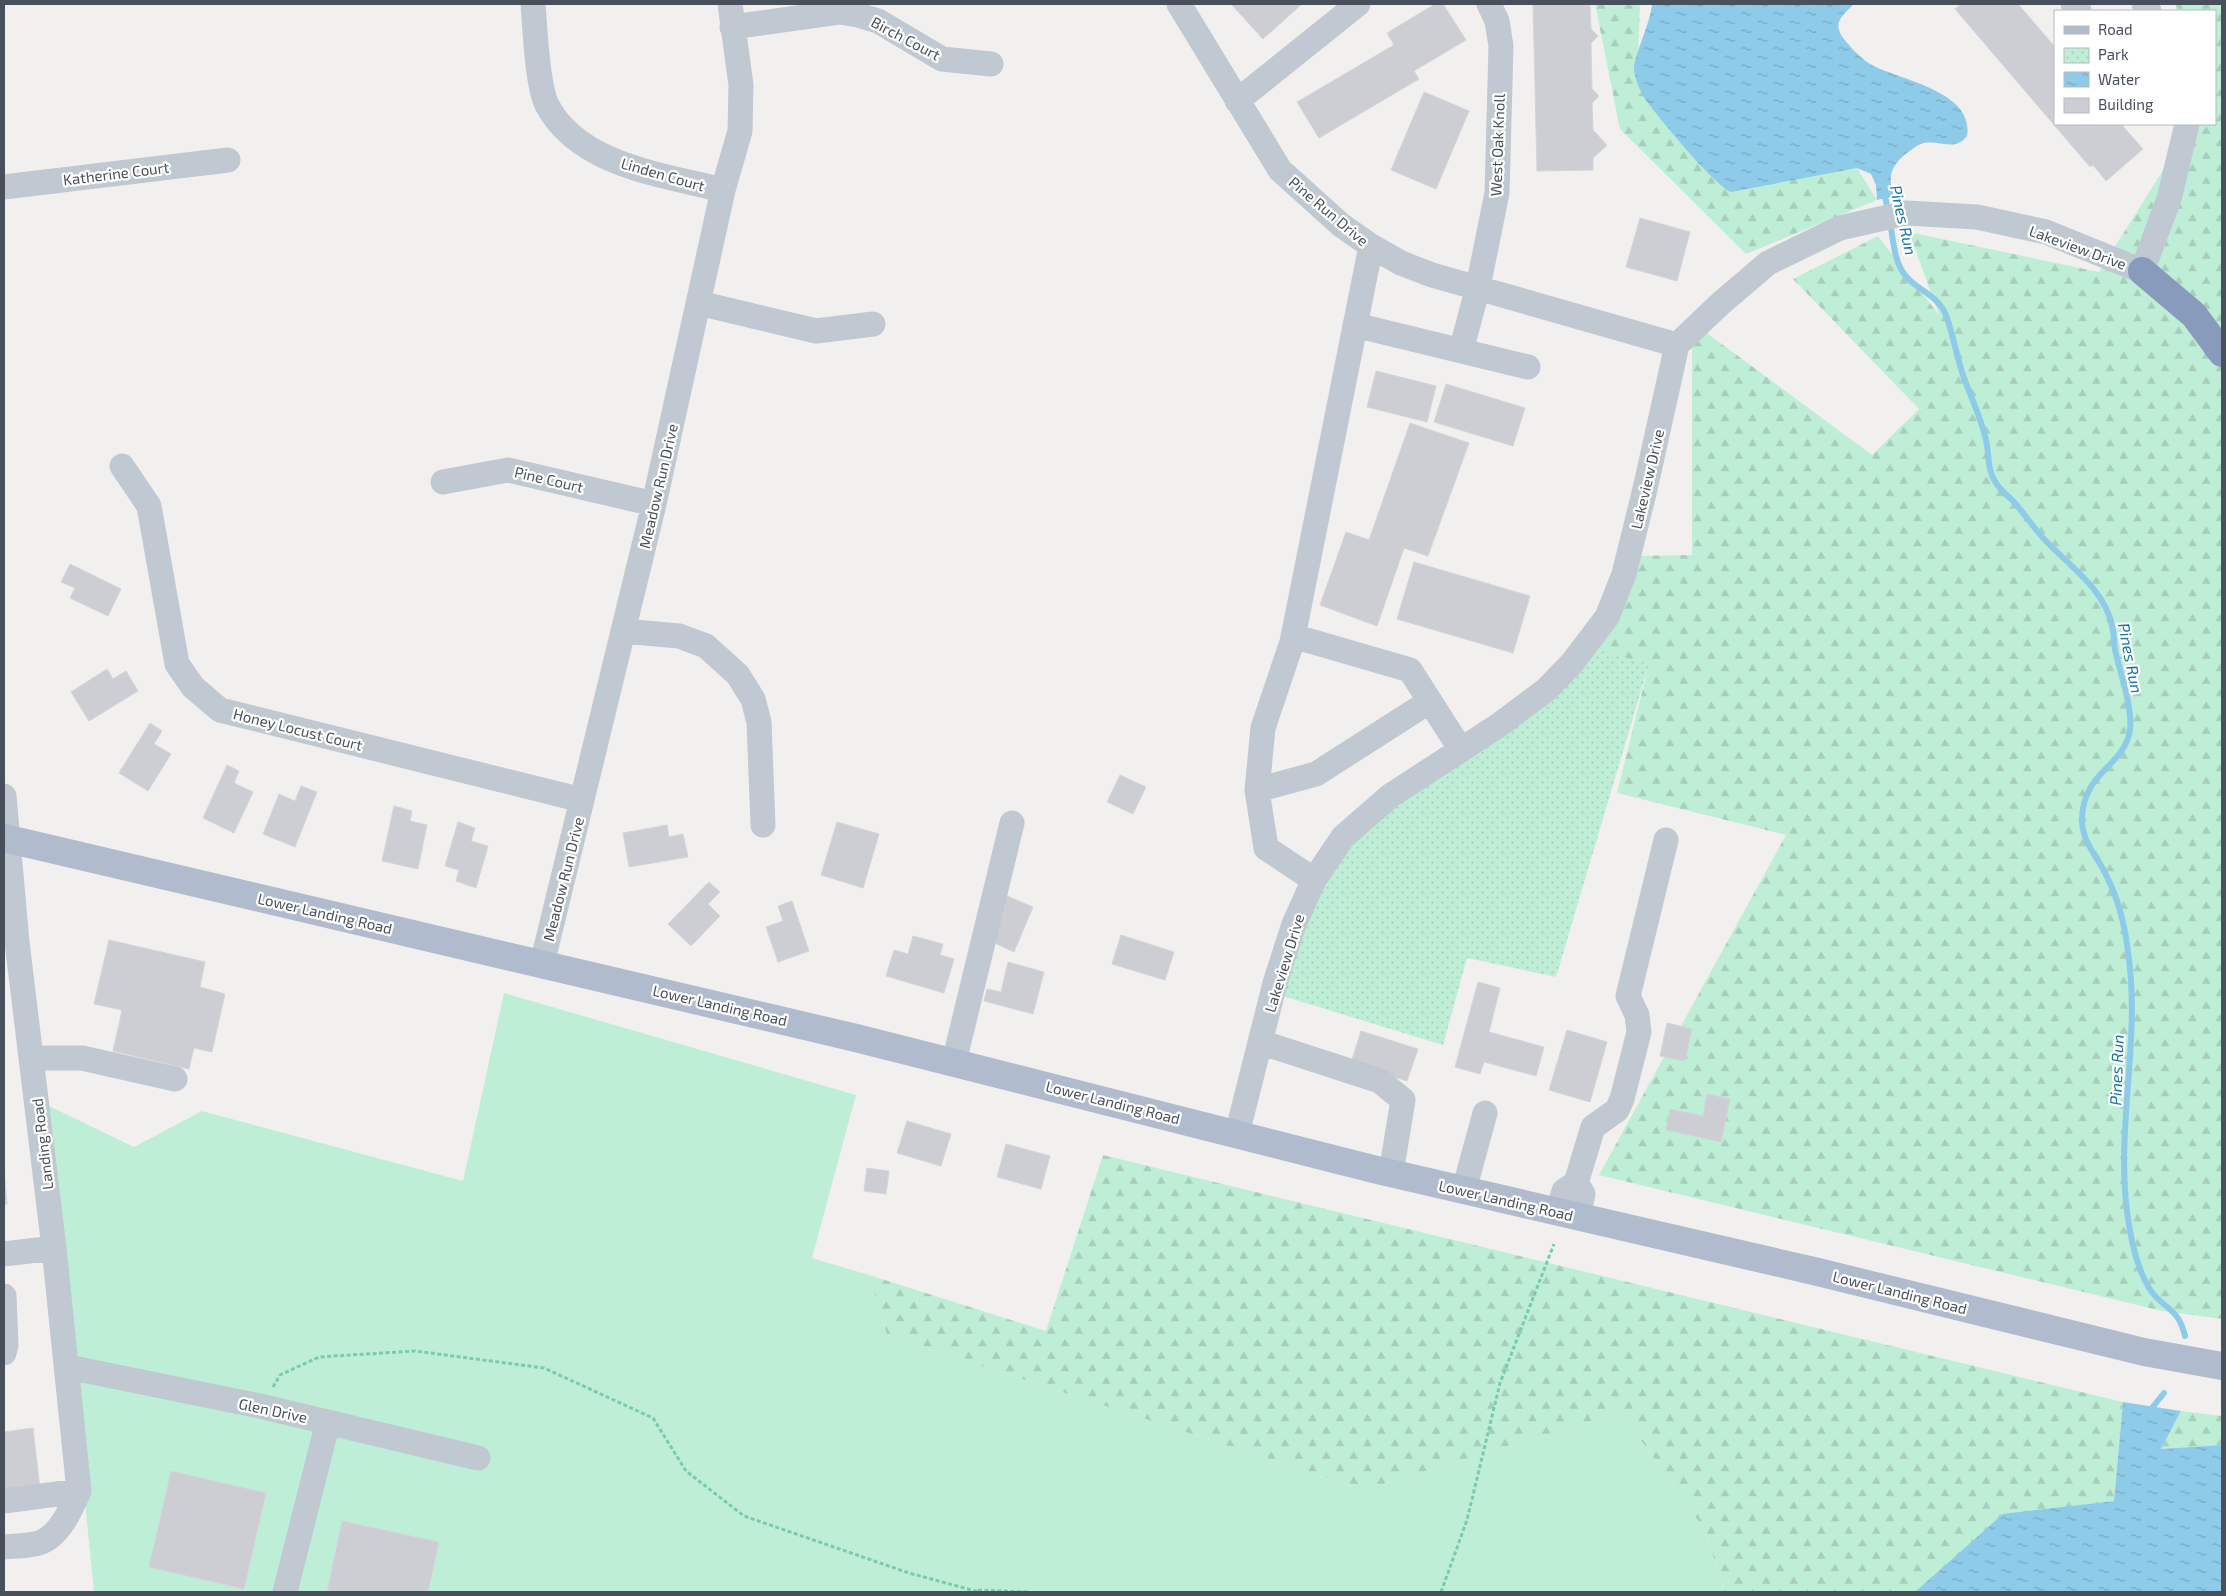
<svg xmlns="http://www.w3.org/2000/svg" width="2226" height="1596" viewBox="0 0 2226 1596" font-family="'Exo 2',sans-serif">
<defs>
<pattern id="forest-firs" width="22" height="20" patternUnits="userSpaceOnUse" patternTransform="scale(1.25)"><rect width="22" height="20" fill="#bfeed7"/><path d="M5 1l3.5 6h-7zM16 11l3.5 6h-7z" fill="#a6cebb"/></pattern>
<pattern id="park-dots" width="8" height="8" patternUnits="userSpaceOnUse" patternTransform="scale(1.25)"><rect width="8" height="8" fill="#bfeed7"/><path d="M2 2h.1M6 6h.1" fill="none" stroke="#a6cebb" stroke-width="1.8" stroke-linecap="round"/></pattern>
<pattern id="water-ripples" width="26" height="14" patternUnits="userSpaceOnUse" patternTransform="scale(1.25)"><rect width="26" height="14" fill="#8ecbe9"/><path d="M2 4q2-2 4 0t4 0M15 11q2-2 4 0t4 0" fill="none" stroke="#76a7c0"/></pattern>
</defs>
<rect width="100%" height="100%" fill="#f2f0ef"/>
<path fill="#bfeed7" d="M 504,993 L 856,1095 L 812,1258 L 869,1275 L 887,1335 L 1364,1490 L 1621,1412 L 1704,1529 L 1725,1592 L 94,1592 L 45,1104 L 134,1147 L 202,1111 L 463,1181 Z"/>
<path fill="url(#forest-firs)" d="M 1595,4 L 1640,4 L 1637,82 L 1727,190 L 1857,168 L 1877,200 L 1746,254 L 1620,129 Z
M 2176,4 L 2222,4 L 2222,1319 L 2162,1311 L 1599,1175 L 1786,835 L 1617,793 L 1649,664 L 1582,646 L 1634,556 L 1692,555 L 1692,322 L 1872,455 L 1919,409 L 1793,279 L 1878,236 L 1939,315 L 1909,232 L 2099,272 L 2184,137 L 2184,124 L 2215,124 L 2215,11 L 2177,11 Z
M 1103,1155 L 2123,1402 L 2114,1501 L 2003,1515 L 1915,1592 L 1725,1592 L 1704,1529 L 1621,1412 L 1364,1490 L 887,1335 L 869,1275 L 1046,1331 Z
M 2181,1411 L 2222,1416 L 2222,1445 L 2161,1449 Z"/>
<path fill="url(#park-dots)" d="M 1585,646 L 1649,664 L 1556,977 L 1467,958 L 1443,1045 L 1286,997 L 1275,983 L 1343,837 Z"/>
<path fill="url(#water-ripples)" d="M 1652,4 L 1854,4 C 1838,19 1831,26 1849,45 C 1855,52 1863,60 1872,65 C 1899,80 1975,91 1967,136 C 1955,152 1940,140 1924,143 C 1918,144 1913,149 1907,153 C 1891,165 1887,177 1894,196 L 1877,200 L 1876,185 L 1871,174 L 1857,168 L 1731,192 C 1712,183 1659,118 1645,99 C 1640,91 1635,79 1634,70 C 1633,58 1651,22 1652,4 Z
M 2123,1402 L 2181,1411 L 2161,1449 L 2222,1445 L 2222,1592 L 1915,1592 L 2003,1514 L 2114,1501 Z"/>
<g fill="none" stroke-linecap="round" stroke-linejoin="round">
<path stroke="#8ecbe9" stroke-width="6" d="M 1884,190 L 1888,212
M 1890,222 C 1893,238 1894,262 1905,275 C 1918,292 1939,294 1947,318 C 1954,338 1957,359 1964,378 C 1971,397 1980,416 1985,436 C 1990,452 1986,469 1996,483 C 2000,490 2007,495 2013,501 C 2024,513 2033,527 2044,539 C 2068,565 2105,589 2112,626 C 2114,634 2114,642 2115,650 C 2120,672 2135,714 2129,735 C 2120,768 2083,773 2082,819 C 2082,843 2097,855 2106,875 C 2118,898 2125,926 2128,952 C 2141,1038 2116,1125 2127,1211 C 2130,1236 2136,1266 2149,1288 C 2163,1310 2178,1306 2185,1336
M 2148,1413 L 2164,1393"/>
</g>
<path fill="#ccced4" stroke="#d4d5db" d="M 1231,4 L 1302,4 L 1263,39 Z
M 1435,4 L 1443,4 L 1466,40 L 1414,71 L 1419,79 L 1319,138 L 1297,102 L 1394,45 L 1387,33 Z
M 1533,4 L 1590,4 L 1591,29 L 1598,36 L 1591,43 L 1592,89 L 1599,96 L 1592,103 L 1593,130 L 1607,145 L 1593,158 L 1593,170 L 1537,171 Z
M 1961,4 L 2018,4 L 2055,47 L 2055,124 L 2121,124 L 2143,149 L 2106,181 L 2093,165 L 2090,167 L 1955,9 Z
M 1424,92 L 1469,111 L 1436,189 L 1391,170 Z
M 1640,218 L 1690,232 L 1677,281 L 1626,267 Z
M 1376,371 L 1436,386 L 1427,422 L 1367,407 Z
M 1446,384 L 1525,408 L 1513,446 L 1434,422 Z
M 1410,423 L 1469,443 L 1428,556 L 1404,548 L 1377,626 L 1320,605 L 1346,532 L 1369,540 Z
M 1414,562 L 1530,596 L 1513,653 L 1397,619 Z
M 70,564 L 121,589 L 108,616 L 70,598 L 75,588 L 61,582 Z
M 107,669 L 113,679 L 126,671 L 138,691 L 89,721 L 71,692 Z
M 150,723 L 162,731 L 154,744 L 171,754 L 148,791 L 119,773 Z
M 227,765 L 239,771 L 234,783 L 253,792 L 234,833 L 203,818 Z
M 1120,775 L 1146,787 L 1133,814 L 1107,802 Z
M 301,786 L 317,792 L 295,847 L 263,834 L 279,794 L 295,801 Z
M 394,806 L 412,811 L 410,821 L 427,825 L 418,869 L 382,861 Z
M 458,822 L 475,828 L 471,841 L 488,846 L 476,888 L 456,881 L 459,870 L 445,866 Z
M 837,822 L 879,834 L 863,888 L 821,875 Z
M 667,825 L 669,837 L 683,834 L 688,857 L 629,867 L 623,833 Z
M 709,882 L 720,892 L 708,904 L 720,916 L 691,946 L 668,924 Z
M 1007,896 L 1033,907 L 1014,952 L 988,940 Z
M 792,901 L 809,951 L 778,962 L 766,927 L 783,921 L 778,906 Z
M 1121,935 L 1174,952 L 1165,980 L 1112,964 Z
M 913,936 L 943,944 L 940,955 L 954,959 L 944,993 L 886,976 L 894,950 L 908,954 Z
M 109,940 L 205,962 L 200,987 L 225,994 L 212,1052 L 194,1048 L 189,1069 L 113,1051 L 122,1010 L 94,1004 Z
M 1008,962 L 1044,972 L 1033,1014 L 984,1001 L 987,989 L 1001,992 Z
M 1478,982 L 1500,988 L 1489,1032 L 1544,1047 L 1536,1076 L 1484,1062 L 1480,1074 L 1455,1067 Z
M 1667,1023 L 1692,1029 L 1685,1061 L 1660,1056 Z
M 1567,1030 L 1607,1042 L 1590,1102 L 1549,1090 Z
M 1361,1031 L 1418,1049 L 1407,1081 L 1351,1063 Z
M 1707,1094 L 1730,1099 L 1721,1142 L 1666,1130 L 1670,1109 L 1703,1116 Z
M 907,1121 L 951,1134 L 941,1166 L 897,1153 Z
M 1006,1144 L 1050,1156 L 1041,1189 L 997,1177 Z
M 4,1168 L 7,1204 L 4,1204 Z
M 867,1168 L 889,1171 L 886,1194 L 864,1191 Z
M 33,1428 L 40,1489 L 4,1493 L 4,1432 Z
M 171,1471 L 266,1493 L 244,1589 L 149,1567 Z
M 342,1521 L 439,1542 L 428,1592 L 327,1592 Z"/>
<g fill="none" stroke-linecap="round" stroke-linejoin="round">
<path stroke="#78cbad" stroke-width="3" stroke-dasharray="4 2.5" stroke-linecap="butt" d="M 273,1387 L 280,1375 L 319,1357 L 415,1351 L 544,1368 L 653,1418 L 686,1471 L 744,1516 L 909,1573 L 979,1592
M 978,1590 L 1028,1592
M 1441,1592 L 1467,1520 L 1500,1383 L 1554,1244"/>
<path stroke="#c0c8d1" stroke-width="25" d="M 533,4 C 535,28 537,85 547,105 C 579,166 664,175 723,190
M 1179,4 L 1280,170 L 1341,225 L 1371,246 L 1401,263 L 1432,275 L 1677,345
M 2073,4 L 2079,11
M 2144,4 L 2149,11
M 732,27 L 839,12 L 858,15 L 878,21 L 942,59 L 991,64
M 1237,101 L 1358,4
M 4,187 L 228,160
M 699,303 L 816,331 L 873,324
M 1355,325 L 1528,367
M 1461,351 L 1478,287 L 1497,193 L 1501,46 L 1497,21 L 1489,4
M 122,466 L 149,506 L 177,664 L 193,687 L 220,710 L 582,800
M 443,482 L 508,470 L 654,504
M 623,631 L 679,636 L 706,646 L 738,675 L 753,699 L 759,722 L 763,825
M 1293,636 L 1410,670 L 1461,750
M 1257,790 L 1316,774 L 1430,701
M 4,796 L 17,942 L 54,1248 L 79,1491 C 71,1509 60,1536 39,1543 C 29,1546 15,1546 4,1547
M 1314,880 L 1266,848 L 1257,790 L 1263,728 L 1292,642 L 1371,246
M 542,964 L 654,504 L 723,190 L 740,131 L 741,85 L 730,4
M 1260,1042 L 1380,1081 L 1403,1100 L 1391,1173
M 32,1058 L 82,1058 L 175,1079
M 954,1062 L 1012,823
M 1237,1134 L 1275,983 L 1294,924 L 1314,880 L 1343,837 L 1390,796 L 1499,725 L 1547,689 L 1572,663 L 1607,617 L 1624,574 L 1645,489 L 1677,345 L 1720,304 L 1768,263 L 1840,228 L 1906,213 L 1977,217 L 2046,232 L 2142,271 L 2169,199 L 2187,124
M 1576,1183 L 1593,1127 L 1617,1110 L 1622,1099 L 1639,1032 L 1637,1015 L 1628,996 L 1666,840
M 1464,1190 L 1485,1113
M 1558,1212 L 1564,1191 L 1576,1183 L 1583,1194 L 1578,1217
M 4,1254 L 54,1248
M 4,1296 L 6,1345 L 4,1353
M 68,1367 L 260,1406 L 478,1458
M 4,1501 L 79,1491
M 285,1592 L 328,1422"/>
<path stroke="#b0bbcd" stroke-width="28" d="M 4,838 L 856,1038 L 1377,1170 L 1818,1272 L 2144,1352 L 2222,1366"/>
<path stroke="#899bbc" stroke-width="28" d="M 2142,271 L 2194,315 L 2222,353"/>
</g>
<g text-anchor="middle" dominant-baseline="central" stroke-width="4.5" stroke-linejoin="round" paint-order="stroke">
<g font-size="15" fill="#48505c" stroke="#fff">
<text transform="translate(906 38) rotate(28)">Birch Court</text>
<text transform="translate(1497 145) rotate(-88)">West Oak Knoll</text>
<text transform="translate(116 173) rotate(-7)">Katherine Court</text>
<text transform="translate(663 174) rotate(16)">Linden Court</text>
<text transform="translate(1329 211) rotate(40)">Pine Run Drive</text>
<text transform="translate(2078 247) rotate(20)">Lakeview Drive</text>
<text transform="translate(549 479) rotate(13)">Pine Court</text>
<text transform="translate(1647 479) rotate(-77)">Lakeview Drive</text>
<text transform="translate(658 486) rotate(-77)">Meadow Run Drive</text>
<text transform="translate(298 729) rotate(14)">Honey Locust Court</text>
<text transform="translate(563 879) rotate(-76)">Meadow Run Drive</text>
<text transform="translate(325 913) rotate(13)">Lower Landing Road</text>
<text transform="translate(1284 963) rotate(-73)">Lakeview Drive</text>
<text transform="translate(720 1005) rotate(13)">Lower Landing Road</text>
<text transform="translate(1113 1102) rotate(14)">Lower Landing Road</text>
<text transform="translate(42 1144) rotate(-97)">Landing Road</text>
<text transform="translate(1506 1200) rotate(13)">Lower Landing Road</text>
<text transform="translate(1900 1292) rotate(14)">Lower Landing Road</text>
<text transform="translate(273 1410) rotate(12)">Glen Drive</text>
</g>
<g font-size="16" font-style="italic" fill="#1174a6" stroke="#fff">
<text transform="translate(1904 220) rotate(77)">Pines Run</text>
<text transform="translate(2131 658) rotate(79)">Pines Run</text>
<text transform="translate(2116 1070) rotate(-88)">Pines Run</text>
</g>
</g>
<rect width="2226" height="1596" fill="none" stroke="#48505c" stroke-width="10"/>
<rect x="2054" y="10" width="162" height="115" fill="#ffffff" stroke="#b6b9be"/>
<rect x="2064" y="26" width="25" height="8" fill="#b0bbcd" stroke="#b6b9be"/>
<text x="2098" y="35" font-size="15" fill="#48505c">Road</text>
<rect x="2064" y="48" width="25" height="15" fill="url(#park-dots)" stroke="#b6b9be"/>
<text x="2098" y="60" font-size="15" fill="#48505c">Park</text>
<rect x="2064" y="72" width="25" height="15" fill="url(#water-ripples)" stroke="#b6b9be"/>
<text x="2098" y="85" font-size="15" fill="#48505c">Water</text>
<rect x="2064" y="98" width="25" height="15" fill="#ccced4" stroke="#b6b9be"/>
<text x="2098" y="110" font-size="15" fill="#48505c">Building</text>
</svg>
